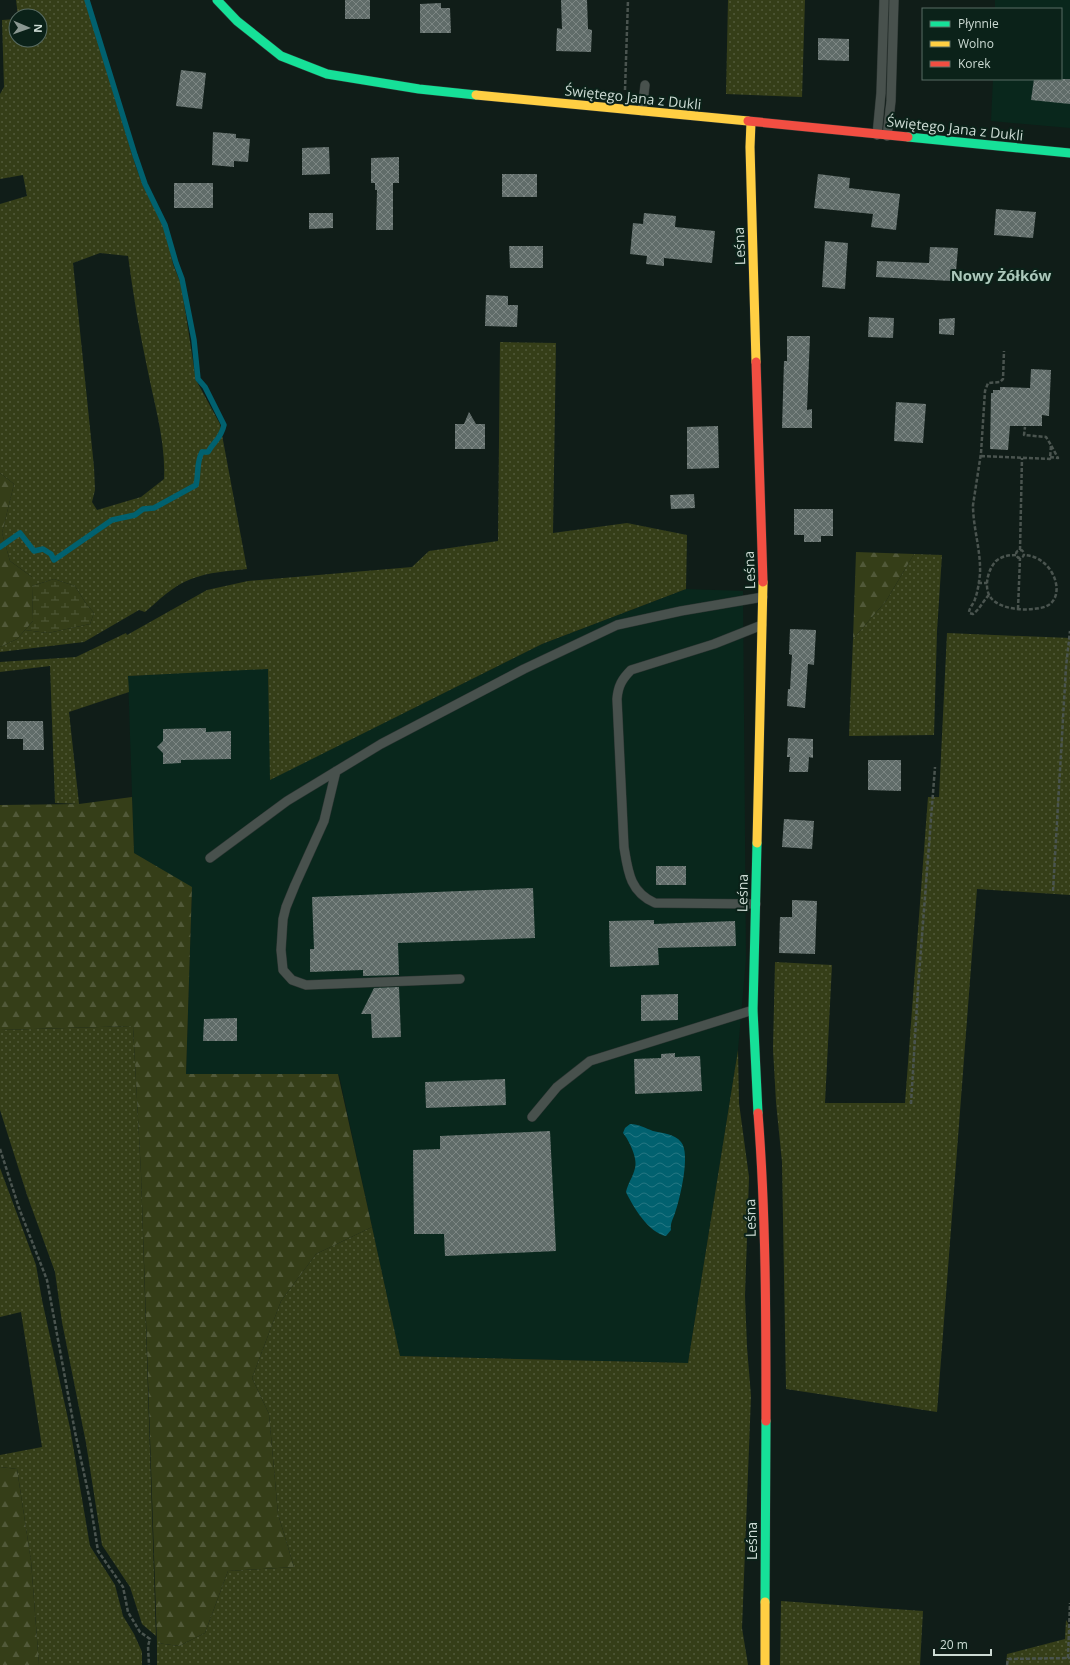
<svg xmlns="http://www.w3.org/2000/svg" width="1070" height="1665" viewBox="0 0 1070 1665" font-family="'Open Sans',sans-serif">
<defs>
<pattern id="grass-dots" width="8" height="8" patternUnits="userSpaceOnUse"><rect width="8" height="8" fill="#353e18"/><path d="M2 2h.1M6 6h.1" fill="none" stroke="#515939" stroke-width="1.8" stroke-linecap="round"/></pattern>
<pattern id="forest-firs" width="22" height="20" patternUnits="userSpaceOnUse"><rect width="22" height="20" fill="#353e18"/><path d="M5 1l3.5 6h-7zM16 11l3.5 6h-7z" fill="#515939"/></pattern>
<pattern id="wetland-marsh" width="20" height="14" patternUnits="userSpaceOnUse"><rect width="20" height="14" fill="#353e18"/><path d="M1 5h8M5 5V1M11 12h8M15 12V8" fill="none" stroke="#515939"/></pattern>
<pattern id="water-waves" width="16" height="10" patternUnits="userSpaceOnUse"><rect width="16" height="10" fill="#01616f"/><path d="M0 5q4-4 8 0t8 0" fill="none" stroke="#257783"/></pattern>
<pattern id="building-cross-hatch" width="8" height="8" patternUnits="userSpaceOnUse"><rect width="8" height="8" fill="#606c69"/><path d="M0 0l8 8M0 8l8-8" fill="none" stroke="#7d8784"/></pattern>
</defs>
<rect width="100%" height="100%" fill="#101d18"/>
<path fill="#09271c" d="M 995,0 L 1070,0 L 1070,128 L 991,121 L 993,79 L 1061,79 L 1061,9 L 995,9 Z
M 686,589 L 743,591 L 746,959 L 738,1050 L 688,1363 L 400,1356 L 339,1075 L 186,1074 L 192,888 L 134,853 L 128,676 L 268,668 L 271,779 L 542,644 Z"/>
<path fill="url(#grass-dots)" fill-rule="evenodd" d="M 16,0 L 85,0 L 136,167 L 144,188 L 165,225 L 173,264 L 181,284 L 196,380 L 220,424 L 247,569 C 228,571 209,572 191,579 C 174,585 159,600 145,612 L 139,610 L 84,642 L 0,652 L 0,647 L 17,639 L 25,630 L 48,633 L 90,624 L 94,613 L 85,602 L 75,586 L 54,579 L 32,586 L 32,577 L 10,561 L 2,533 L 14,484 L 0,473 L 0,204 L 27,196 L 23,175 L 0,179 L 0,94 L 4,87 L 2,20 L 16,19 L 16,40 L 40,40 L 40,16 L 18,16 ZM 100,253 L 128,256 C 133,293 139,330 147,367 C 154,403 166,442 164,479 L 141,497 L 97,510 L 92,502 L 95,490 L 94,467 L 73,263 Z
M 728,0 L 805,0 L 802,97 L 726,94 Z
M 500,342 L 556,343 L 553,533 L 627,523 L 687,535 L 686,589 L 542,644 L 270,780 L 268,669 L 128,676 L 129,692 L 69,712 L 79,804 L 55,803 L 50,666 L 0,672 L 0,662 L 76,657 L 126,633 L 127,635 L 207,590 L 248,581 L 412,567 L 429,551 L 498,541 Z
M 914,554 L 942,555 L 937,631 L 934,735 L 849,736 L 853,639 L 886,601 Z
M 947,633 L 1070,638 L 1070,895 L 977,889 L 937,1412 L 786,1389 L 782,1162 L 776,1102 L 773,1049 L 775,962 L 832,965 L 825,1103 L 905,1103 L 928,797 L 939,797 Z
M 133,1026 L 141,1173 L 156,1636 L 142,1624 L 130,1587 L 102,1545 L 86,1443 L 62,1322 L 55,1272 L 27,1195 L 0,1110 L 0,1030 Z
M 738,1050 L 739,1103 L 749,1177 L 745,1296 L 747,1347 L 751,1396 L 742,1628 L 748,1665 L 157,1665 L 157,1643 L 179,1646 L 205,1633 L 228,1571 L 294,1567 L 278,1514 L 269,1414 L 252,1378 L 281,1301 L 316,1254 L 372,1227 L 400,1356 L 688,1363 Z
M 0,1168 L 36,1265 L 42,1300 L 70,1428 L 90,1546 L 115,1585 L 123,1616 L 134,1634 L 142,1652 L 142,1665 L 39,1665 L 31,1561 L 17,1469 L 0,1467 L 0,1455 L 42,1447 L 21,1312 L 0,1317 Z
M 781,1601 L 923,1611 L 920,1665 L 780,1665 Z
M 1066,1620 L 1070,1626 L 1070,1665 L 1006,1665 L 1007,1654 L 1065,1639 Z"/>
<path fill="url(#forest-firs)" d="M 0,473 L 14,484 L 2,533 L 10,561 L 32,577 L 33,621 L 17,639 L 0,647 Z
M 856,552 L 914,554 L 886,601 L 853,639 Z
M 132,797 L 134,853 L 192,887 L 186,1074 L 338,1074 L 372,1227 L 316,1254 L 281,1301 L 252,1378 L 269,1414 L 278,1514 L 294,1567 L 228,1571 L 205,1633 L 179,1646 L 157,1643 L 141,1173 L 133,1026 L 0,1030 L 0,805 L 79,804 Z
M 0,1467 L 17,1469 L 31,1561 L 39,1665 L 0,1665 Z"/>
<path fill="url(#wetland-marsh)" d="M 54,579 L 75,586 L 85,602 L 94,613 L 90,624 L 48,633 L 25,630 L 33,621 L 32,586 Z"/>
<path fill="url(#water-waves)" d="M 630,1124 C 639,1124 645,1128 653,1131 C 662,1133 675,1134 681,1142 C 691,1153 680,1199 675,1213 C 673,1219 670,1223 671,1230 L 666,1236 C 649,1233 633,1207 626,1192 C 628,1183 633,1177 635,1168 C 638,1159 629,1140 623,1133 L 625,1128 Z"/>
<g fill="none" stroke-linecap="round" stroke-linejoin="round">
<path stroke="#01616f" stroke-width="5.5" d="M 0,547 L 20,533 L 34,551 L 43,549 L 51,554 L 54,560 L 112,520 L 135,515 L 143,509 L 154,508 L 196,485 C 199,473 196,463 202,452 L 208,452 C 214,441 221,439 224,425 L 205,387 L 198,379 L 194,340 L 182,279 L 176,263 L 165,225 L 145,184 L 135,155 L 87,0"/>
</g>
<path fill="url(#building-cross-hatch)" d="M 345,0 L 370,0 L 370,19 L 345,19 Z
M 561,0 L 587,0 L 588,29 L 592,30 L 591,52 L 556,51 L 557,28 L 562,29 Z
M 441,3 L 441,8 L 450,8 L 451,33 L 420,33 L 420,4 Z
M 818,38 L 849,39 L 849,61 L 818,60 Z
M 181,70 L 206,73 L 202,109 L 176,106 Z
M 1034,79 L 1070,79 L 1070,104 L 1031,100 Z
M 213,132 L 236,134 L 236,138 L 250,139 L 248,162 L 234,161 L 234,167 L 212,165 Z
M 329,147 L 330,174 L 302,175 L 302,148 Z
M 399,157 L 399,183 L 393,183 L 393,230 L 376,230 L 377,190 L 375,190 L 375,183 L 371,183 L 371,158 Z
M 502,174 L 537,174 L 537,197 L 502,197 Z
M 818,174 L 850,178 L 849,188 L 900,194 L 896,230 L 871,227 L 873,214 L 814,208 Z
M 174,183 L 213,183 L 213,208 L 174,208 Z
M 996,209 L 1036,212 L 1033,238 L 994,235 Z
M 309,213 L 333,213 L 333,228 L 309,229 Z
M 644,213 L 676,216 L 675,227 L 715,231 L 712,263 L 664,258 L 664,266 L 646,264 L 647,256 L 630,254 L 633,223 L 643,224 Z
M 825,241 L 848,243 L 845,289 L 822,287 Z
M 509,246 L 543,246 L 543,268 L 510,268 Z
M 930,247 L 958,248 L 956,271 L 951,271 L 951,281 L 876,277 L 877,261 L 929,263 Z
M 486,295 L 508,296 L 508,305 L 518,305 L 517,327 L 485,326 Z
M 869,317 L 894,318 L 893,338 L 868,337 Z
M 955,318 L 954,335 L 939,334 L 939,319 Z
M 787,336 L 810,336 L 807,410 L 812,409 L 812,428 L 782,428 L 784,361 L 787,361 Z
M 1031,369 L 1051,370 L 1049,416 L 1042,415 L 1042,426 L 1010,426 L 1008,450 L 990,449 L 991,393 L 993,393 L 993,390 L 1000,390 L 1000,387 L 1030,388 Z
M 896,402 L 926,404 L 923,443 L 894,441 Z
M 469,412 L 476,424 L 485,424 L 485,449 L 455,449 L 455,424 L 464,424 Z
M 718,426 L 719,468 L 687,469 L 687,427 Z
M 694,494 L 695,508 L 671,509 L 670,495 Z
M 794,509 L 833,509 L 833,536 L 821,536 L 821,542 L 804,542 L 804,535 L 794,535 Z
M 790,629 L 816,630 L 814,665 L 808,664 L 805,708 L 787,706 L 788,689 L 790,689 L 792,655 L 789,654 Z
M 7,721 L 43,721 L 44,750 L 23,750 L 23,739 L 7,739 Z
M 206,728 L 206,732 L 231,731 L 231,759 L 181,760 L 181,763 L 163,764 L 163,753 L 157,747 L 163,741 L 163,729 Z
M 788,738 L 813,739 L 813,758 L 809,757 L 808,772 L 789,772 L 790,757 L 787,757 Z
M 868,760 L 901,760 L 901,791 L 868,790 Z
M 784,819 L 814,821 L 812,849 L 782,847 Z
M 656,866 L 686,866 L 686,885 L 656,885 Z
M 533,888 L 535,938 L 398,943 L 399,975 L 363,976 L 363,970 L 310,972 L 310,949 L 314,949 L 312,897 Z
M 792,900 L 817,901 L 815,954 L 779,953 L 780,917 L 792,917 Z
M 654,920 L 654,924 L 735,921 L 736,946 L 658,948 L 659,965 L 610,967 L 609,921 Z
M 399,987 L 401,1037 L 372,1038 L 371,1014 L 361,1014 L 374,988 Z
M 678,994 L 678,1020 L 641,1021 L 641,995 Z
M 237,1018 L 237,1041 L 203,1041 L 204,1019 Z
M 675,1053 L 675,1057 L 700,1056 L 702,1091 L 635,1094 L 634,1059 L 661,1058 L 661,1054 Z
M 505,1079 L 506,1105 L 426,1108 L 425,1082 Z
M 550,1131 L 556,1251 L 445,1256 L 444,1234 L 414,1234 L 413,1150 L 440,1149 L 440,1136 Z"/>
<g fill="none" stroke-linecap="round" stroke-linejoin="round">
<defs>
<path id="lane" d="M 642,111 L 645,85
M 877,135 L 881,93 L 884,0
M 887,136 L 891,101 L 894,0
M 336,771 L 324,821 L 295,885 L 286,907 L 283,919 L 281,950 L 283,970 L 292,980 L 306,985 L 460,979
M 210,858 L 287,801 L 381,744 L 524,669 L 617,625 L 681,611 L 763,597
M 756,904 L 655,903 C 630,892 628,872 624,847 L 617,699 C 618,686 622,679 631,670 L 714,644 L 762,625
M 532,1117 L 557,1087 L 590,1061 L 753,1010"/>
<path id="fast" d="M 217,0 L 237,21 L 281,56 L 327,74 L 419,89 L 476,95
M 908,137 L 1070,153
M 757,843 L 753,1010 L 758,1113
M 765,1602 L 766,1421"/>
<path id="slow" d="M 476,95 L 748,121
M 751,122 L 750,147 L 756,362
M 757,843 L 763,582
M 765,1665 L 765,1602"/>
<path id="jam" d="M 748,121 L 908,137
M 756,362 L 763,582
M 758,1113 C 766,1215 766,1318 766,1421"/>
</defs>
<use href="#lane" stroke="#2c3532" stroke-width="10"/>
<use href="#fast" stroke="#2c3532" stroke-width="10"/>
<use href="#slow" stroke="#2c3532" stroke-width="10"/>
<use href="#jam" stroke="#2c3532" stroke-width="10"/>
<path stroke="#4a544f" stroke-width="2.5" stroke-dasharray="4 2" stroke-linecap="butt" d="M 625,90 L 628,0
M 981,456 L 1050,459 L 1051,445 L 1046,437 L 1024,435 L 1025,427
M 1050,457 L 1058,458 L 1051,445
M1016 554a4 4 0 1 1 8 0a4 4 0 1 1-8 0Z
M 1020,550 L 1022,458
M 1016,555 C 1009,555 1002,556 996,561 C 988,569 983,588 991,598 C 1001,610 1026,611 1040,608 C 1070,604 1056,556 1024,555
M 978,583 L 987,583
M 989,595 C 983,601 980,609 973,614 L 969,613 C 969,607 974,604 975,599 C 978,591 979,582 980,574 C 981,550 973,528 973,505 L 981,453 L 985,391 L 988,383 L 1000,382 L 1003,379 L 1004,351
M 1018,609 L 1020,558
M 1053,891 L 1066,667 L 1070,631
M 911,1104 L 918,988 L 935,767
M 0,1149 L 19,1208 L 47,1280 L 75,1432 L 90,1501 L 98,1551 L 123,1587 L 128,1612 L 140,1632 L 150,1639 L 148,1646 L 149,1665
M 1068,1658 L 1070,1603
M 1007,1665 L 1008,1659 L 1070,1658"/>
<use href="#lane" stroke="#48514d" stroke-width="9"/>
<use href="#fast" stroke="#16e098" stroke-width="9"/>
<use href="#slow" stroke="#ffcf43" stroke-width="9"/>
<use href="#jam" stroke="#f24e42" stroke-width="9"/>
</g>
<g text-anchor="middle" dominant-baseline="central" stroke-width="4" stroke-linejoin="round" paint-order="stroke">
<g font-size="14" fill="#cddbd4" stroke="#0b2219">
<text transform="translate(633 97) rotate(6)">Świętego Jana z Dukli</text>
<text transform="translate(955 128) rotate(6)">Świętego Jana z Dukli</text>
<text transform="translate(739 246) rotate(-92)">Leśna</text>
<text transform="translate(749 570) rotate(-92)">Leśna</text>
<text transform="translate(742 893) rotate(-89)">Leśna</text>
<text transform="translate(750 1218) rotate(-91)">Leśna</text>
<text transform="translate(751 1541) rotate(-90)">Leśna</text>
</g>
<g font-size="15" font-weight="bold" fill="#acc8bb" stroke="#0b2219">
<text x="1001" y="275">Nowy Żółków</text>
</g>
</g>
<rect x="922" y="8" width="140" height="72" fill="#0b2219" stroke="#596c64"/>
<rect x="930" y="21" width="20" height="6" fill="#16e098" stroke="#596c64"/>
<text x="958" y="28" font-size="12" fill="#cddbd4">Płynnie</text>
<rect x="930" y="41" width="20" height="6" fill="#ffcf43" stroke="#596c64"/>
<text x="958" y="48" font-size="12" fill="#cddbd4">Wolno</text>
<rect x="930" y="61" width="20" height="6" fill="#f24e42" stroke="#596c64"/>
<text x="958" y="68" font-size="12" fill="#cddbd4">Korek</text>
<g transform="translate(28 28) rotate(92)"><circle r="19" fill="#0b2219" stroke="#596c64"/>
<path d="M0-3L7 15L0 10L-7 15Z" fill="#8b9892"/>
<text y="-6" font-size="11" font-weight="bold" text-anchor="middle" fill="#cddbd4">N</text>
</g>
<path d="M934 1649v6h57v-6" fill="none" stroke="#cddbd4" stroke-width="2"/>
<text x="940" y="1649" font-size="12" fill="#cddbd4" stroke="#0b2219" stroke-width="3" paint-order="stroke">20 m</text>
</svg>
